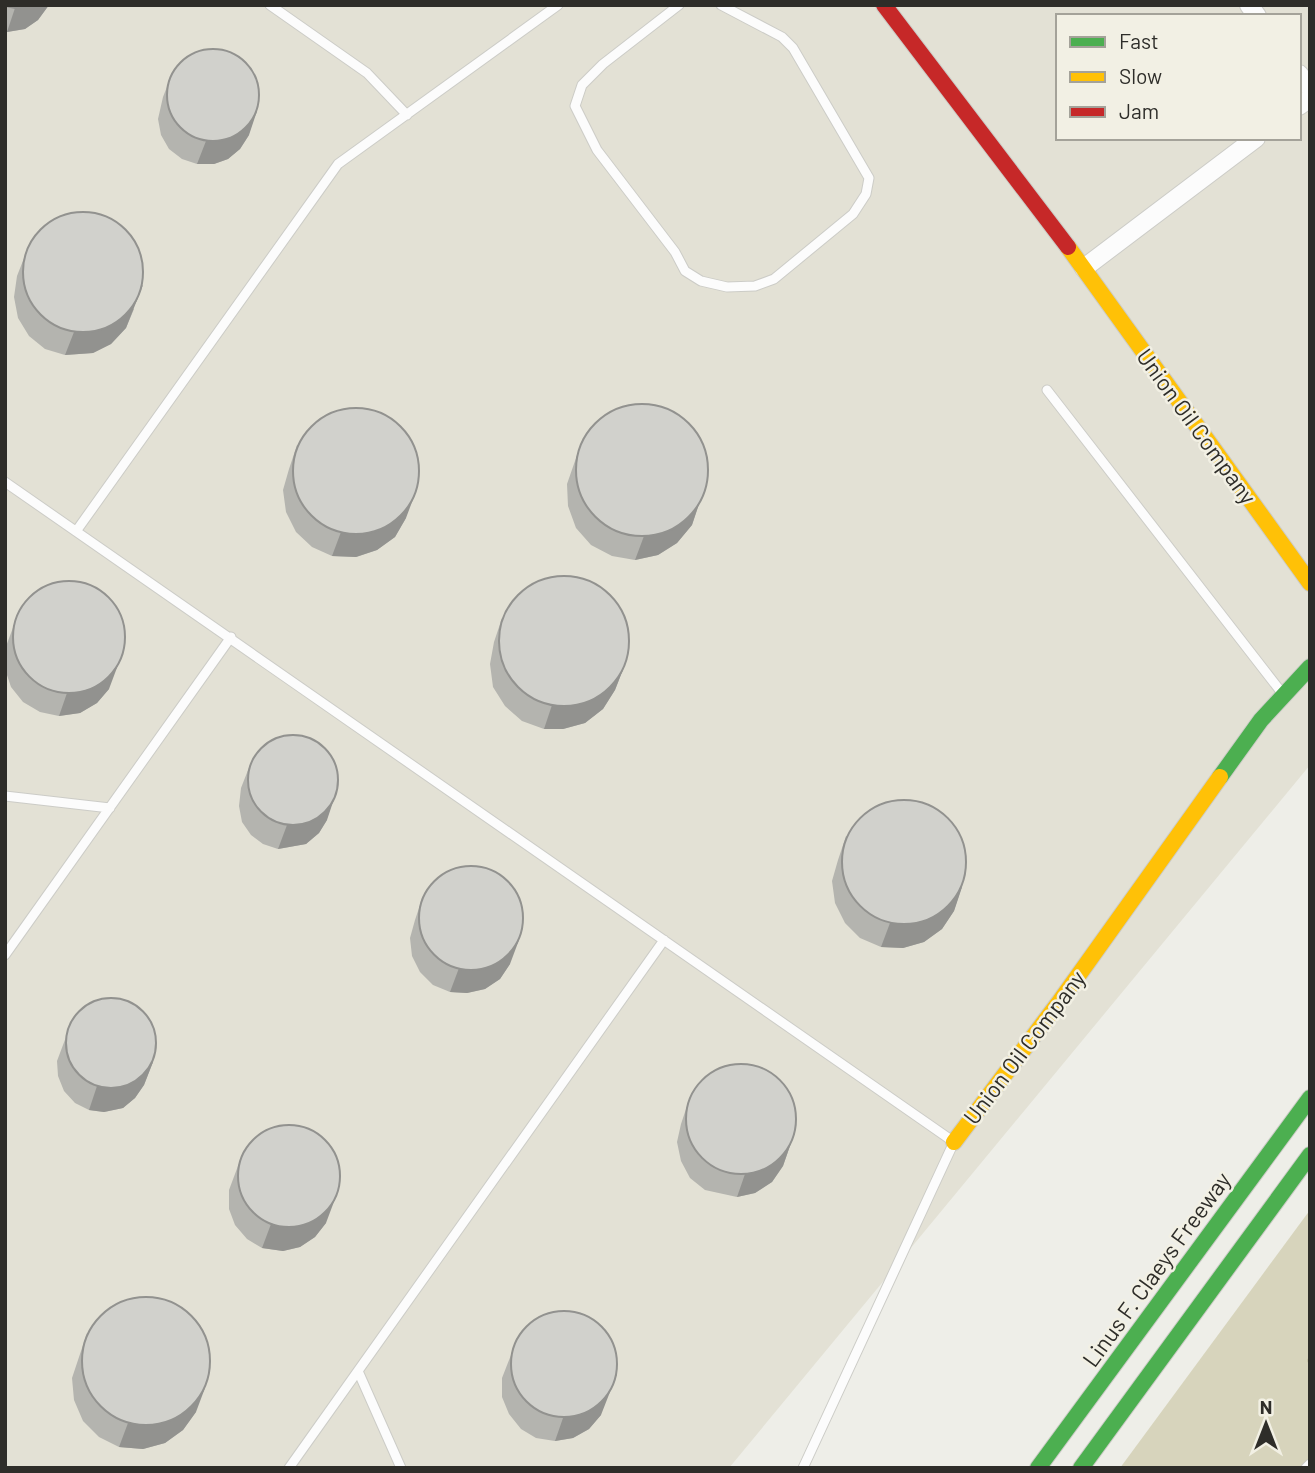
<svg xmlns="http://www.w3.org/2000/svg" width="1315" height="1473" viewBox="0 0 1315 1473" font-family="Barlow,sans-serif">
<rect width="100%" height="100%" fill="#eeeee8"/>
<path fill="#e3e1d5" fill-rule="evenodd" d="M 5,5 L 1310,5 L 1310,765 L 729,1468 L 5,1468 ZM 1058,16 L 1299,16 L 1299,138 L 1058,138 Z"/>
<path fill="#d7d4bc" d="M 1310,1210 L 1310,1468 L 1120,1468 Z"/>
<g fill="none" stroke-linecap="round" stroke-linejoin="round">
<path stroke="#beb796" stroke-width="5" d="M 1310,1360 L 1310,1361"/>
<defs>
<path id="lane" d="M 270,5 L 367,73 L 407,115
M 679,5 L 603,64 L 582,85 L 575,106 L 597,150 L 675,252 L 685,271 L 701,281 L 727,287 L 755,286 L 774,279 L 853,214 L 866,194 L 869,178 L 793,48 L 782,37 L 721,5
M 1047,390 L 1282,693
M 5,482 L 954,1142 L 803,1468
M 77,530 L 338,164 L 558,5
M 5,796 L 110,808
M 5,955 L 231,637
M 358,1371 L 401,1468
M 289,1468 L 664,940
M 1306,1468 L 1310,1464"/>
<path id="street" d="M 1249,5 L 1257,16
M 1299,74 L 1310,88
M 1299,106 L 1310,98
M 1084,268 L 1256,138"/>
<path id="fast" d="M 1220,777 L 1261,720 L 1310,667
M 1038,1468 L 1310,1098
M 1081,1468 L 1310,1155"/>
<path id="slow" d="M 1068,247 L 1310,583
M 954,1142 L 1060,1001 L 1220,777"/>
<path id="jam" d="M 884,5 L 1068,247"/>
</defs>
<use href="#lane" stroke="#ccccc7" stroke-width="11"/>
<use href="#street" stroke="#ccccc7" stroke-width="20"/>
<use href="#fast" stroke="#ccccc7" stroke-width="18"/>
<use href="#slow" stroke="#ccccc7" stroke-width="18"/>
<use href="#jam" stroke="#ccccc7" stroke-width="18"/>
<use href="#lane" stroke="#fcfcfc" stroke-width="9"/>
<use href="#street" stroke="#fcfcfc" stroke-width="18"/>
<use href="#fast" stroke="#4caf50" stroke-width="16"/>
<use href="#slow" stroke="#ffc107" stroke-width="16"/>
<use href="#jam" stroke="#c62828" stroke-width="16"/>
</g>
<path fill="#b4b4af" d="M 5,5 L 49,5 L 38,20 L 25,29 L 7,32 L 5,32 Z
M 172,74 L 249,135 L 240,149 L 228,159 L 214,164 L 197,164 L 182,159 L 169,149 L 161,135 L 158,119 L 163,97 Z
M 26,253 L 134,309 L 126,328 L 111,344 L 93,353 L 65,355 L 45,349 L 29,336 L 18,318 L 14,297 L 17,276 Z
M 583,438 L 700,501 L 692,525 L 677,543 L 658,555 L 635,560 L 612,556 L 591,545 L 576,528 L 568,506 L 567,484 Z
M 297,445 L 406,518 L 395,537 L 377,550 L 356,557 L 332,556 L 312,547 L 296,532 L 286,512 L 283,490 L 289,469 Z
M 502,618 L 624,667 L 615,690 L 603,709 L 585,723 L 563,729 L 544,729 L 522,721 L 505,706 L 493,687 L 490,664 L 494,642 Z
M 14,625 L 109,689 L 97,703 L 80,713 L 59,716 L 40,712 L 23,702 L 11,687 L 5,669 L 5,649 Z
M 250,765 L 327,820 L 319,833 L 306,844 L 278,849 L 263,844 L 251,835 L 242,822 L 239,806 L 241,788 Z
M 846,836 L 962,887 L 954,911 L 942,929 L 924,942 L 903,948 L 881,947 L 860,938 L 845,923 L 835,903 L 832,881 L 838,860 Z
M 423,896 L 510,964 L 500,979 L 485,989 L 467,993 L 450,992 L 433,985 L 420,972 L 412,956 L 410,938 L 415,920 Z
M 66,1037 L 153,1062 L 144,1085 L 135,1098 L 123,1108 L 104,1112 L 89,1110 L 75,1103 L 64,1091 L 58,1076 L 57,1061 Z
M 689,1100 L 791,1143 L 783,1166 L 772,1182 L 755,1193 L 737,1197 L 705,1190 L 690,1178 L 681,1161 L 677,1142 L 681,1124 Z
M 244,1150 L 326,1223 L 315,1237 L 300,1247 L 283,1251 L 262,1248 L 247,1239 L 235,1225 L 229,1209 L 229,1190 Z
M 87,1333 L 196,1412 L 183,1430 L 165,1443 L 143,1449 L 119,1447 L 99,1437 L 83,1421 L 74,1400 L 72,1378 Z
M 518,1337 L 601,1415 L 589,1429 L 573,1438 L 555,1441 L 536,1438 L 521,1429 L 509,1414 L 502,1397 L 502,1378 Z"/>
<path fill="#92928f" d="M 32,5 L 49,5 L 38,20 L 25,29 L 7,32 L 15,8 Z
M 257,111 L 249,135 L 240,149 L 228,159 L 214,164 L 197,164 L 206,141 Z
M 143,285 L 126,328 L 111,344 L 93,353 L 65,355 L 74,332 Z
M 415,494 L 406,518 L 395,537 L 377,550 L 356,557 L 332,556 L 341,532 Z
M 700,501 L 692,525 L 677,543 L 658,555 L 635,560 L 644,536 Z
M 118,665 L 109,689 L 97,703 L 80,713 L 59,716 L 67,693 Z
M 624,667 L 615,690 L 603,709 L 585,723 L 563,729 L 544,729 L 552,705 Z
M 335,796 L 327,820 L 319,833 L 306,844 L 278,849 L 287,825 Z
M 962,887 L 954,911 L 942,929 L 924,942 L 903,948 L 881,947 L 890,923 Z
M 519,940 L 510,964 L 500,979 L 485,989 L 467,993 L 450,992 L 459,968 Z
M 153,1062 L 144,1085 L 135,1098 L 123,1108 L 104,1112 L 89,1110 L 97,1086 Z
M 791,1143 L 783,1166 L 772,1182 L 755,1193 L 737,1197 L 745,1174 Z
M 335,1199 L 326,1223 L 315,1237 L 300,1247 L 283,1251 L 262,1248 L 271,1224 Z
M 617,1374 L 601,1415 L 589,1429 L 573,1438 L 555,1441 L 563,1418 Z
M 205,1388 L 196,1412 L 183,1430 L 165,1443 L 143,1449 L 119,1447 L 128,1423 Z"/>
<path fill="#d1d1cc" stroke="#92928f" stroke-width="2" d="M 5,5 L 32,5 L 15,8 L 5,6 Z
M167 95a46 46 0 1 1 92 0a46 46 0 1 1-92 0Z
M23 272a60 60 0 1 1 120 0a60 60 0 1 1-120 0Z
M576 470a66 66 0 1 1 132 0a66 66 0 1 1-132 0Z
M293 471a63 63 0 1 1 126 0a63 63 0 1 1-126 0Z
M499 641a65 65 0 1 1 130 0a65 65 0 1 1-130 0Z
M13 637a56 56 0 1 1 112 0a56 56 0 1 1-112 0Z
M248 780a45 45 0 1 1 90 0a45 45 0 1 1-90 0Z
M842 862a62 62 0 1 1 124 0a62 62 0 1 1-124 0Z
M419 918a52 52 0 1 1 104 0a52 52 0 1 1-104 0Z
M66 1043a45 45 0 1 1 90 0a45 45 0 1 1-90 0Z
M686 1119a55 55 0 1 1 110 0a55 55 0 1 1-110 0Z
M238 1176a51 51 0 1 1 102 0a51 51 0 1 1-102 0Z
M82 1361a64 64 0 1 1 128 0a64 64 0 1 1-128 0Z
M511 1364a53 53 0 1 1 106 0a53 53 0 1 1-106 0Z"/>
<g text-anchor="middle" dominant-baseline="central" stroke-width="5" stroke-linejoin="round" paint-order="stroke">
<g font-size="23" fill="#2e2d29" stroke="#f2f0e4">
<text transform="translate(1197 426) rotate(54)">Union Oil Company</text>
<text transform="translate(1024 1047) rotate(-53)">Union Oil Company</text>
<text transform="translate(1156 1269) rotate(-54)">Linus F. Claeys Freeway</text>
</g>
</g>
<rect width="1315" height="1473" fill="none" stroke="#2e2d29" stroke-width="14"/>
<rect x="1056" y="14" width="245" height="126" fill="#f2f0e4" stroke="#a4a299" stroke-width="2"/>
<rect x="1070" y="37" width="35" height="10" fill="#4caf50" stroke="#a4a299" stroke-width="2"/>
<text x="1119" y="49" font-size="21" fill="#2e2d29">Fast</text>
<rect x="1070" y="72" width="35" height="10" fill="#ffc107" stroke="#a4a299" stroke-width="2"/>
<text x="1119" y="84" font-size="21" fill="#2e2d29">Slow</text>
<rect x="1070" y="107" width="35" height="10" fill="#c62828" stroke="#a4a299" stroke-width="2"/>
<text x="1119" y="119" font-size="21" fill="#2e2d29">Jam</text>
<g transform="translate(1266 1424)" stroke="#f2f0e4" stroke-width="5" paint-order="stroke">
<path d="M0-5L12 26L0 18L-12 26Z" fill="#2e2d29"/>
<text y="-10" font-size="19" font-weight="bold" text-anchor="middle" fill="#2e2d29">N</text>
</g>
</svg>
